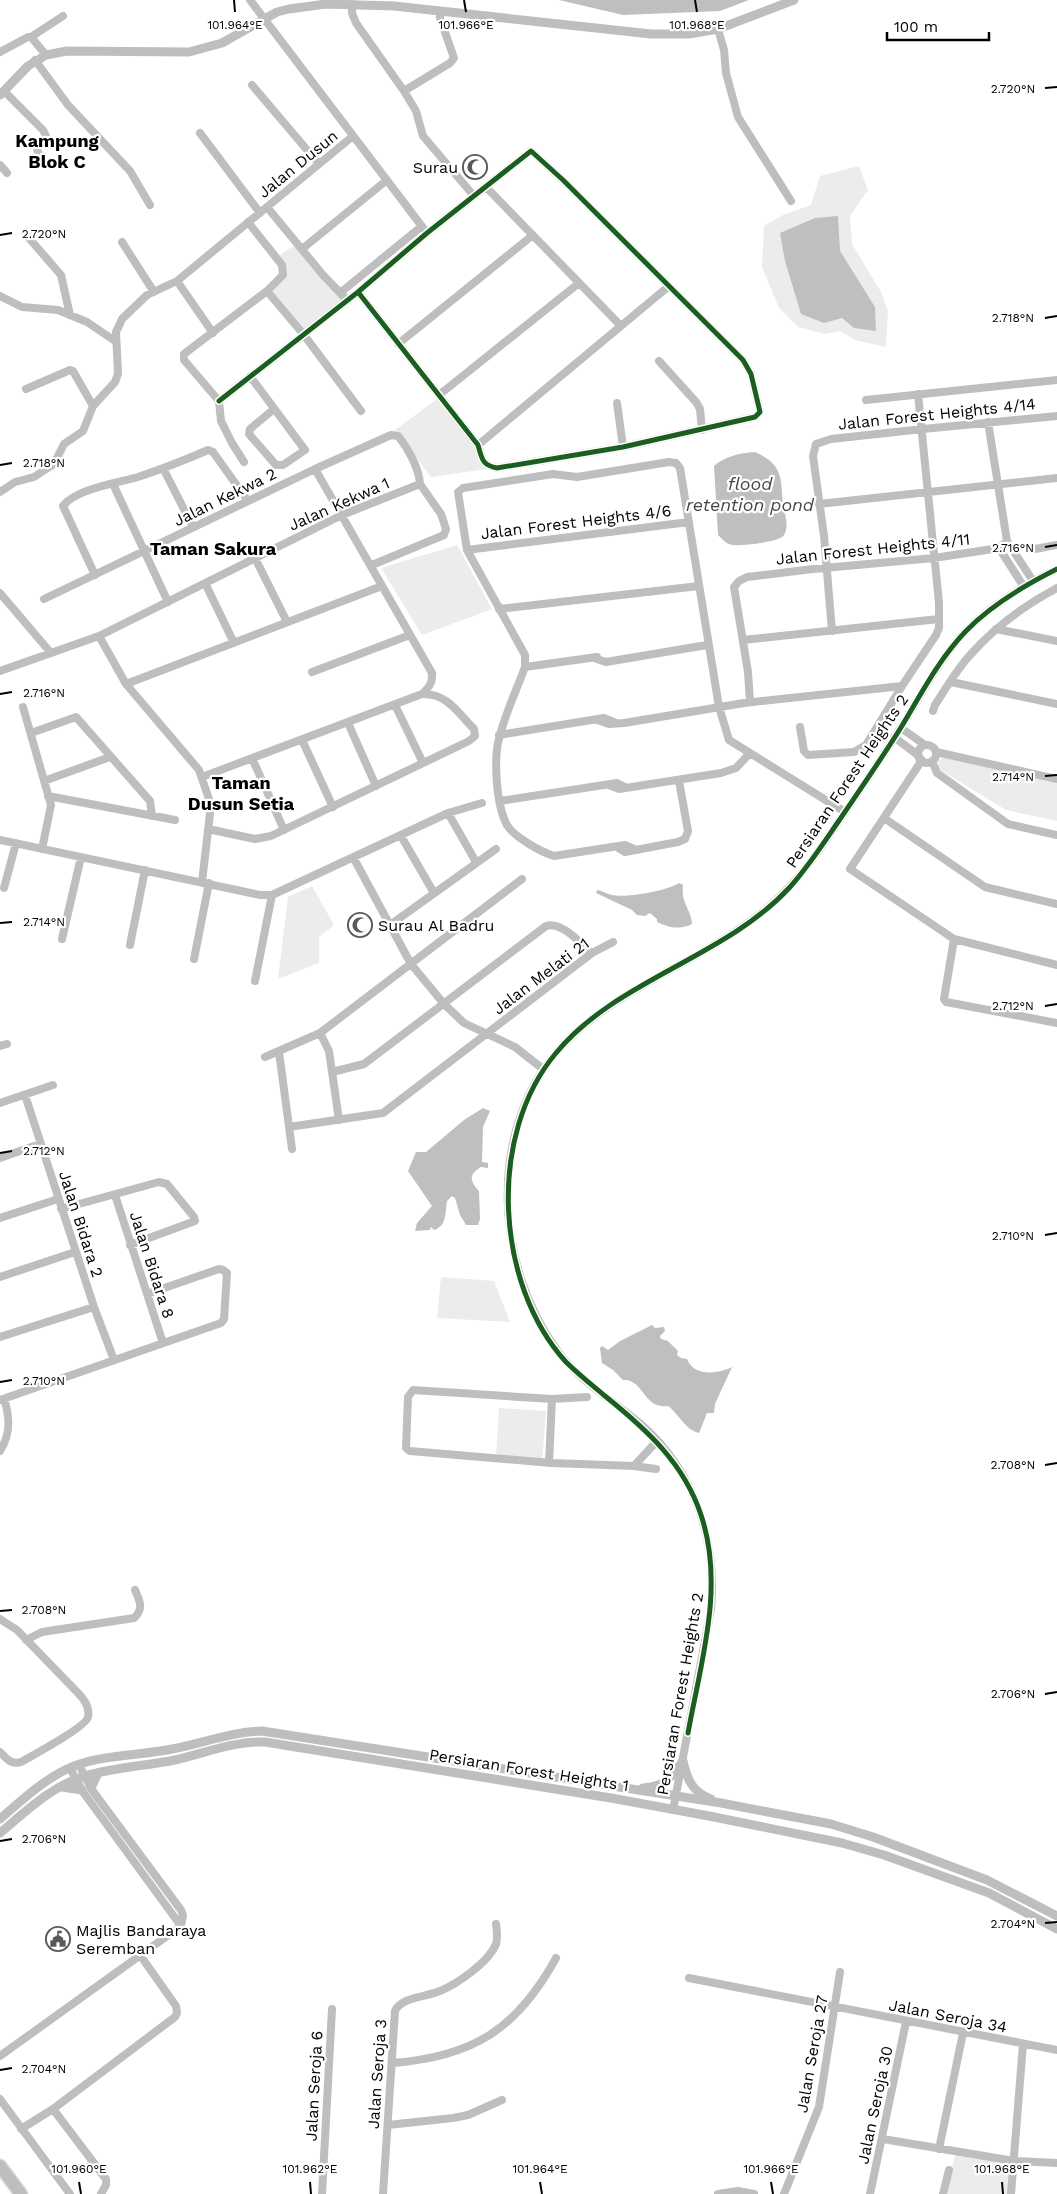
<svg xmlns="http://www.w3.org/2000/svg" width="1057" height="2194" viewBox="0 0 1057 2194" font-family="'Work Sans',sans-serif">
<rect width="100%" height="100%" fill="#fff"/>
<path fill="#ececec" d="M 859,166 L 868,190 L 850,216 L 852,244 L 881,292 L 888,311 L 886,347 L 855,340 L 840,331 L 824,334 L 798,327 L 779,308 L 762,267 L 764,226 L 783,215 L 811,205 L 820,176 Z
M 294,246 L 346,300 L 302,332 L 267,291 L 287,274 L 277,257 Z
M 437,399 L 475,447 L 479,461 L 487,469 L 431,477 L 395,430 Z
M 457,545 L 492,609 L 422,635 L 381,568 Z
M 945,757 L 1057,779 L 1057,821 L 1006,810 L 939,769 L 938,760 Z
M 312,886 L 334,925 L 319,937 L 319,963 L 278,979 L 288,897 Z
M 441,1277 L 494,1281 L 510,1322 L 437,1318 Z
M 499,1408 L 546,1411 L 542,1462 L 496,1458 Z
M 955,2155 L 1012,2165 L 1010,2194 L 947,2194 Z"/>
<path fill="#bfbfbf" d="M 559,0 L 749,0 L 720,11 L 623,15 Z
M 838,216 L 840,251 L 875,307 L 876,331 L 854,328 L 842,318 L 824,323 L 801,314 L 785,261 L 780,233 L 815,218 Z
M 755,452 C 783,464 781,478 783,505 C 784,514 790,525 784,535 C 780,542 743,546 733,545 C 726,544 723,540 718,535 L 714,466 C 726,456 739,453 755,452 Z
M 679,883 L 683,885 C 681,905 691,908 692,924 C 679,930 669,928 657,922 L 657,919 L 650,913 L 645,916 L 637,915 L 632,910 L 596,893 L 597,890 C 603,891 607,894 612,895 C 628,898 666,891 679,883 Z
M 483,1108 L 490,1111 L 483,1127 L 482,1162 L 488,1163 L 488,1168 L 481,1167 C 468,1175 470,1181 479,1191 L 480,1219 L 478,1225 L 466,1225 L 460,1215 L 455,1198 L 452,1196 L 447,1201 C 445,1213 447,1226 434,1230 L 431,1227 L 430,1230 L 415,1231 L 417,1223 L 432,1206 L 408,1171 L 416,1152 L 426,1152 L 464,1120 Z
M 652,1325 L 655,1328 L 664,1327 L 665,1331 L 660,1336 L 661,1339 L 668,1341 L 678,1351 L 677,1355 L 681,1358 L 687,1359 C 694,1377 718,1374 732,1367 L 715,1404 L 714,1413 L 707,1413 L 699,1433 C 685,1430 679,1414 668,1406 C 666,1406 663,1407 661,1406 C 643,1403 641,1378 623,1380 L 613,1370 L 602,1363 L 600,1348 L 602,1346 L 608,1350 L 620,1341 Z"/>
<g fill="none" stroke-linecap="round" stroke-linejoin="round">
<defs>
<path id="trunk" d="M 0,2166 L 21,2194"/>
</defs>
<use href="#trunk" stroke="#dbdbdb" stroke-width="15"/>
<path stroke="#bebebe" stroke-width="8" d="M 250,0 L 427,233
M 352,4 L 352,13 L 356,23 L 404,91 L 416,111 L 423,136 L 474,196
M 718,29 L 724,50 L 726,73 L 738,117 L 791,201
M 31,37 L 63,16
M 0,52 L 28,37 L 31,37 L 46,55
M 35,60 L 68,105 L 130,171 L 150,205
M 252,85 L 319,164
M 4,91 L 43,130 L 46,136 L 37,149 L 40,157
M 404,91 L 450,63 L 454,58 L 440,18 L 440,11
M 200,133 L 260,213
M 0,165 L 7,173
M 486,187 L 621,326
M 267,207 L 323,275 L 347,300
M 28,237 L 61,275 L 70,315
M 122,242 L 154,292
M 302,249 L 387,180
M 177,281 L 213,333
M 267,291 L 304,335 L 361,411
M 340,293 L 422,226
M 0,296 L 22,307 L 58,310 L 87,322 L 115,341
M 398,344 L 533,235
M 659,361 L 696,402 L 700,409 L 702,430
M 250,376 L 305,450 L 283,465 L 276,465 L 249,434 L 250,429 L 274,409
M 26,389 L 70,370 L 73,371 L 93,406
M 439,395 L 579,283
M 866,400 L 1057,380
M 219,401 L 358,292 L 427,233 L 531,151 L 563,180 L 743,360 L 751,374 L 760,412 L 755,417 L 623,447 L 497,468 C 482,465 482,459 478,445 L 358,292
M 617,403 L 623,447
M 988,422 L 1007,541 L 1033,581
M 478,445 L 669,286
M 244,462 L 232,443 L 221,421 L 219,401 L 184,360 L 184,354 L 267,291 L 283,275 L 282,265 L 248,222
M 163,468 L 193,527
M 315,469 L 432,673 C 433,683 429,687 422,694
M 113,484 L 168,602
M 0,492 L 15,482 L 34,477 L 54,464 L 64,444 L 83,431 L 93,406 L 115,382 L 118,374 L 116,332 L 122,319 L 147,295 L 177,281 L 353,136
M 819,504 L 1057,478
M 999,548 L 1024,587
M 1035,549 L 1057,545
M 467,550 L 689,522
M 255,558 L 287,622
M 372,565 L 444,535 L 446,529 L 441,514 L 420,484
M 95,575 L 63,506 C 76,489 117,483 138,477 C 162,469 185,460 208,450 L 213,452 L 248,501
M 205,583 L 234,643
M 0,593 L 51,653
M 44,599 L 315,469 L 391,435 L 398,436 C 408,448 419,468 420,484
M 499,609 L 699,586
M 996,629 L 1057,641
M 832,631 L 824,536 L 813,456 L 816,444 L 831,439 L 923,429 L 1057,416
M 99,636 L 126,684 L 199,770 L 211,805 L 202,882
M 743,640 L 939,619
M 594,658 L 606,662 L 707,645
M 525,667 L 597,657
M 0,671 L 99,636 L 342,515 L 420,484
M 312,672 L 410,635
M 951,682 L 1057,704
M 126,684 L 382,586
M 750,702 L 748,672 L 734,587 L 739,581 L 747,577 L 813,569 L 934,558 L 999,548 L 1007,541
M 395,705 L 423,763
M 23,707 L 51,805 L 42,849
M 933,711 L 935,705 C 946,688 957,669 971,654 C 995,627 1025,605 1057,588
M 597,720 L 609,724 L 624,723 L 744,703 L 902,686
M 348,723 L 376,786
M 800,727 L 804,751 L 808,755 L 854,752 L 866,745 L 902,686 L 936,635 L 939,628 L 939,603 L 918,394
M 901,728 L 925,745
M 31,733 L 76,717 L 150,801 L 152,816
M 499,735 L 604,718 L 616,723
M 894,737 L 919,756
M 302,740 L 333,807
M918 754a9 9 0 1 1 18 0a9 9 0 1 1-18 0Z
M 936,752 L 1057,779
M 252,758 L 284,830
M 922,760 L 850,869 L 954,939 L 1057,965
M 932,761 L 937,773 L 1008,824 L 1057,835
M 202,777 L 422,694 C 447,693 458,713 474,729 L 475,736 L 469,741 L 271,836 L 255,839 L 208,829
M 44,781 L 110,757
M 609,785 L 619,789 L 721,773 L 736,768 L 750,753
M 48,796 L 175,820
M 500,801 L 617,783 L 625,787
M 448,813 L 476,862
M 884,818 L 985,887 L 1057,904
M 401,836 L 434,893
M 0,840 L 260,895 L 272,895 L 448,813 L 482,803
M 617,847 L 625,852 L 678,842 L 685,839 L 688,831 L 679,781
M 636,850 L 625,845 L 554,856 C 541,852 514,837 507,825 C 496,805 493,756 500,735 C 506,712 517,689 525,667 L 525,655 L 467,550 L 458,492 L 463,488 L 553,474 L 577,477 L 669,462 L 676,463 L 680,468 L 719,707 L 729,740 L 845,812
M 353,857 L 411,964 L 444,1004 L 464,1023 L 515,1047 L 543,1069
M 4,888 L 16,843
M 390,925 L 496,849
M 62,939 L 81,857
M 954,939 L 944,999 L 946,1002 L 1057,1023
M 130,945 L 145,870
M 194,959 L 209,883
M 255,981 L 272,895
M 320,1033 L 329,1051 L 339,1120
M 0,1046 L 7,1044
M 279,1052 L 292,1149
M 265,1057 L 320,1033 L 522,879
M 332,1072 L 364,1064 L 546,926 C 562,921 581,944 592,953
M 25,1095 L 94,1307 L 114,1360
M 0,1103 L 53,1085
M 289,1127 L 383,1113 L 592,953 L 613,942
M 0,1158 L 40,1144
M 115,1195 L 163,1343
M 61,1209 L 159,1182 L 167,1184 L 194,1217 L 195,1221 L 130,1245
M 0,1218 L 58,1199
M 0,1277 L 75,1252
M 0,1337 L 94,1307
M 587,1397 L 552,1399 L 413,1390 L 408,1397 L 406,1448 L 410,1451 L 552,1463 L 634,1466 L 656,1469
M 0,1400 L 221,1323 L 224,1319 L 227,1273 L 223,1270 L 219,1269 L 147,1294
M 0,1451 C 11,1434 10,1417 4,1399
M 549,1463 L 552,1399
M 634,1466 L 657,1441
M 0,1619 L 17,1630 L 78,1693 C 84,1699 90,1708 88,1717 C 86,1727 33,1755 21,1762 C 11,1765 7,1759 0,1752
M 26,1640 L 42,1632 L 134,1618 C 144,1609 140,1601 135,1590
M 79,1765 L 92,1790 L 181,1910 L 183,1915 L 181,1926
M 70,1768 L 83,1792 L 181,1926
M 673,1810 L 711,1609 C 717,1540 695,1473 643,1426 C 614,1401 579,1381 557,1350 C 496,1267 487,1134 556,1053 C 617,980 727,957 791,885 C 814,860 832,831 851,803 C 867,779 884,755 899,730 C 920,697 937,663 963,634 C 988,607 1024,585 1057,569
M 689,1978 L 1057,2050
M 0,2056 L 181,1926
M 392,2063 C 473,2057 517,2029 556,1958
M 0,2099 L 70,2194
M 53,2109 L 106,2179 L 106,2185 L 101,2194
M 388,2125 L 453,2118 L 468,2115 L 502,2100
M 21,2129 L 53,2109 L 175,2017 L 177,2013 L 176,2006 L 140,1955
M 883,2139 L 1014,2161 L 1057,2163
M 939,2149 L 963,2033
M 322,2194 L 332,2009
M 383,2194 L 395,2011 C 401,1997 426,1997 440,1991 C 457,1984 489,1962 496,1944 C 498,1937 497,1931 496,1924
M 718,2194 L 738,2191 L 754,2194
M 784,2194 L 819,2107 L 840,1972
M 870,2194 L 906,2022
M 943,2194 L 949,2170
M 1011,2194 L 1023,2044"/>
<path stroke="#bebebe" stroke-width="9" d="M 0,95 L 28,66 L 46,55 L 67,51 L 189,52 L 222,43 L 277,12 L 289,9 L 326,4 L 394,6 L 651,34 L 689,34 L 718,29 L 794,0
M 683,1761 C 687,1779 692,1792 711,1799
M 62,1787 L 82,1790
M 91,1788 L 98,1773
M 643,1788 C 666,1786 670,1779 683,1761
M 0,1819 C 21,1801 42,1781 67,1769 C 99,1754 139,1756 172,1749 C 203,1743 231,1732 262,1731 L 721,1803 L 831,1824 L 873,1837 L 987,1880 L 1057,1916
M 0,1833 C 25,1812 53,1785 85,1776 C 114,1767 145,1766 175,1760 C 205,1753 234,1741 265,1742 L 611,1798 L 709,1816 L 842,1843 L 884,1855 L 989,1893 L 1057,1929"/>
<use href="#trunk" stroke="#bebebe" stroke-width="12"/>
<defs>
<path id="cycleway" d="M 219,401 L 358,292 L 427,233 L 531,151 L 563,180 L 743,360 L 751,374 L 760,412 L 755,417 L 623,447 L 497,468 C 482,465 482,459 478,445 L 358,292
M 688,1733 C 701,1661 725,1586 701,1515 C 684,1463 646,1429 605,1396 C 592,1385 578,1374 566,1362 C 495,1284 487,1135 556,1053 C 617,979 725,958 790,887 C 808,867 823,844 838,822 C 859,791 880,761 900,729 C 920,696 938,660 966,631 C 991,605 1025,585 1057,569"/>
</defs>
<use href="#cycleway" stroke="#fff" stroke-width="8"/>
<use href="#cycleway" stroke="#1b5e20" stroke-width="5"/>
</g>
<path fill="none" stroke="#000" stroke-width="2" d="M 234,0 L 235,12M 464,0 L 466,12M 695,0 L 697,12M 1045,88 L 1057,87M 0,235 L 12,233M 1045,318 L 1057,316M 0,465 L 12,463M 1045,547 L 1057,545M 0,694 L 12,692M 1045,776 L 1057,775M 0,923 L 12,922M 1045,1006 L 1057,1004M 0,1153 L 12,1151M 1045,1235 L 1057,1233M 0,1382 L 12,1380M 1045,1465 L 1057,1463M 0,1611 L 12,1610M 1045,1694 L 1057,1692M 0,1841 L 12,1839M 1045,1923 L 1057,1922M 0,2070 L 12,2068M 79,2182 L 81,2194M 310,2182 L 311,2194M 540,2182 L 542,2194M 771,2182 L 773,2194M 1002,2182 L 1003,2194"/>
<defs>
<symbol id="mosque-ring" viewBox="-11 -11 22 22"><circle r="9.5" fill="#fff" stroke="#595959" stroke-width="1.5"/><path d="M3.5-4.9A6 6 0 1 0 3.5 4.9A5 5 0 1 1 3.5-4.9Z" fill="#595959"/></symbol>
<symbol id="civic-ring" viewBox="-11 -11 22 22"><circle r="9.5" fill="#fff" stroke="#595959" stroke-width="1.5"/><path d="M-.6-6.5H3V-4.5H.6V-3L4-1V1h2V6H-6V1h2V-1L-.6-3ZM-1.2 2.5V6h2.4V2.5Z" fill="#595959"/></symbol>
</defs>
<g fill-rule="evenodd">
<use href="#mosque-ring" x="461" y="153" width="28" height="28"/>
<use href="#mosque-ring" x="346" y="911" width="28" height="28"/>
<use href="#civic-ring" x="44" y="1925" width="28" height="28"/>
</g>
<g text-anchor="middle" dominant-baseline="central" stroke-width="4.5" stroke-linejoin="round" paint-order="stroke">
<g font-size="16" fill="#000" stroke="#fff">
<text transform="translate(298 164) rotate(-39)">Jalan Dusun</text>
<text transform="translate(937 414) rotate(-6)">Jalan Forest Heights 4/14</text>
<text transform="translate(225 497) rotate(-26)">Jalan Kekwa 2</text>
<text transform="translate(339 504) rotate(-24)">Jalan Kekwa 1</text>
<text transform="translate(576 522) rotate(-7)">Jalan Forest Heights 4/6</text>
<text transform="translate(873 549) rotate(-6)">Jalan Forest Heights 4/11</text>
<text transform="translate(847 781) rotate(-56)">Persiaran Forest Heights 2</text>
<text transform="translate(541 976) rotate(-37)">Jalan Melati 21</text>
<text transform="translate(81 1224) rotate(72)">Jalan Bidara 2</text>
<text transform="translate(152 1265) rotate(72)">Jalan Bidara 8</text>
<text transform="translate(680 1694) rotate(-80)">Persiaran Forest Heights 2</text>
<text transform="translate(529 1770) rotate(9)">Persiaran Forest Heights 1</text>
<text transform="translate(948 2016) rotate(11)">Jalan Seroja 34</text>
<text transform="translate(812 2054) rotate(-80)">Jalan Seroja 27</text>
<text transform="translate(377 2074) rotate(-86)">Jalan Seroja 3</text>
<text transform="translate(314 2086) rotate(-87)">Jalan Seroja 6</text>
<text transform="translate(875 2105) rotate(-78)">Jalan Seroja 30</text>
</g>
<g font-size="16" fill="#000" stroke="#fff" text-anchor="start">
<text x="458" y="167" text-anchor="end">Surau</text>
<text x="378" y="925">Surau Al Badru</text>
<text x="76" y="1930">Majlis Bandaraya<tspan x="76" dy="18">Seremban</tspan></text>
</g>
<g font-size="18" font-weight="bold" fill="#000" stroke="#fff">
<text x="57" y="140">Kampung<tspan x="57" dy="21">Blok C</tspan></text>
<text x="213" y="548">Taman Sakura</text>
<text x="241" y="782">Taman<tspan x="241" dy="21">Dusun Setia</tspan></text>
</g>
<g font-size="18" font-style="italic" fill="#444" stroke="#fff">
<text x="750" y="483">flood<tspan x="750" dy="21">retention pond</tspan></text>
</g>
</g>
<g font-size="12" text-anchor="middle" fill="#000" stroke="#fff" stroke-width="4.5" stroke-linejoin="round" paint-order="stroke">
<text x="235" y="29">101.964°E</text>
<text x="466" y="29">101.966°E</text>
<text x="697" y="29">101.968°E</text>
<text x="1013" y="93">2.720°N</text>
<text x="44" y="238">2.720°N</text>
<text x="1013" y="322">2.718°N</text>
<text x="44" y="467">2.718°N</text>
<text x="1013" y="552">2.716°N</text>
<text x="44" y="697">2.716°N</text>
<text x="1013" y="781">2.714°N</text>
<text x="44" y="926">2.714°N</text>
<text x="1013" y="1010">2.712°N</text>
<text x="44" y="1155">2.712°N</text>
<text x="1013" y="1240">2.710°N</text>
<text x="44" y="1385">2.710°N</text>
<text x="1013" y="1469">2.708°N</text>
<text x="44" y="1614">2.708°N</text>
<text x="1013" y="1698">2.706°N</text>
<text x="44" y="1843">2.706°N</text>
<text x="1013" y="1928">2.704°N</text>
<text x="44" y="2073">2.704°N</text>
<text x="79" y="2173">101.960°E</text>
<text x="310" y="2173">101.962°E</text>
<text x="540" y="2173">101.964°E</text>
<text x="771" y="2173">101.966°E</text>
<text x="1002" y="2173">101.968°E</text>
</g>
<path d="M887 32v8h102v-8" fill="none" stroke="#000000" stroke-width="2.5"/>
<text x="894" y="32" font-size="15" fill="#000000" stroke="#ffffff" stroke-width="4" paint-order="stroke">100 m</text>
</svg>
